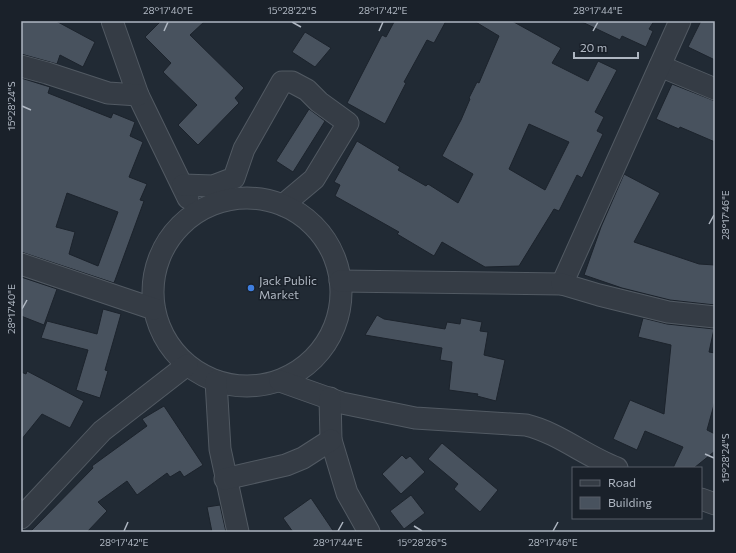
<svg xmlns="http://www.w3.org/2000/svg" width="736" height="553" font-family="Commissioner,sans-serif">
<rect width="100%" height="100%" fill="#212a34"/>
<g fill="#48525e" stroke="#1c232c" fill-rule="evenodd">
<path d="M 21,21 L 56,21 L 95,42 L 83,67 L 60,55 L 57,64 L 21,54 Z"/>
<path d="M 161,21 L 205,21 L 190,35 L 244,88 L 235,98 L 239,103 L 198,145 L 178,125 L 197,105 L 163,72 L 171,63 L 145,37 Z"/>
<path d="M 393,21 L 446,21 L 434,43 L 427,40 L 404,82 L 406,83 L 385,124 L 347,103 L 382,35 L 386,37 L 394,22 Z"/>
<path d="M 474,21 L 512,21 L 561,48 L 552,63 L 588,81 L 598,61 L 617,70 L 595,112 L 604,117 L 597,131 L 603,134 L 582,178 L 577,175 L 559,211 L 554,209 L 519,266 L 485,267 L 442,242 L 434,256 L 397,234 L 399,232 L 335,196 L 340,185 L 334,182 L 357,141 L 400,167 L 398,170 L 426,186 L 428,184 L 458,203 L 473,174 L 442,156 L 461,120 L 470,99 L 469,98 L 477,82 L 479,83 L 499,36 ZM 529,124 L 569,142 L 545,190 L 509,169 Z"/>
<path d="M 580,21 L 654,21 L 649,29 L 653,31 L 646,47 L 622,36 L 620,40 Z"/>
<path d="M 701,21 L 715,21 L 715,60 L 688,47 Z"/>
<path d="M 305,32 L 331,48 L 315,67 L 292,52 Z"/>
<path d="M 21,78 L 50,87 L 48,93 L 111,118 L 113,113 L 135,122 L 130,136 L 143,142 L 129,177 L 147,184 L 140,200 L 144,201 L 114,283 L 21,252 ZM 67,193 L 118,212 L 98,266 L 69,254 L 75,232 L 56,227 Z"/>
<path d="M 672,84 L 715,101 L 715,142 L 680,127 L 679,129 L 656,119 Z"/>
<path d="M 309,109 L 325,121 L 293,172 L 276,161 Z"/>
<path d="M 624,174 L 660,193 L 634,242 L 699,264 L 715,265 L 715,305 L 670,300 L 622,288 L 584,275 L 601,227 Z"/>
<path d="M 21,277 L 57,289 L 44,325 L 21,316 Z"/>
<path d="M 103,309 L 121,314 L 105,370 L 108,371 L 100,398 L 76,390 L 88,350 L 41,338 L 47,321 L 97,334 Z"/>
<path d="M 377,315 L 384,319 L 445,329 L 447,322 L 460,324 L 461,318 L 482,322 L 480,331 L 488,332 L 484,355 L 505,360 L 496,401 L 477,396 L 478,394 L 449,390 L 452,362 L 440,360 L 442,348 L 365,335 Z"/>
<path d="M 643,318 L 667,324 L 714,329 L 709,352 L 715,353 L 715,401 L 707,430 L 715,434 L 715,451 L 694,468 L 673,468 L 683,447 L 645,431 L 637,450 L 613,439 L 630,400 L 664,414 L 671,345 L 638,337 Z"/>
<path d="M 27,371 L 84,401 L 70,428 L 42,414 L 21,440 L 21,372 L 26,374 Z"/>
<path d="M 164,406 L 203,465 L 184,477 L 180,471 L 170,477 L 167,473 L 137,495 L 127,481 L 98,502 L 107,511 L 87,532 L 30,532 L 93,468 L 92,466 L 147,426 L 142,419 Z"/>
<path d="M 442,443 L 498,490 L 480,512 L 454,489 L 458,484 L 428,459 Z"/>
<path d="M 402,455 L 406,459 L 410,456 L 425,472 L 401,494 L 382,474 Z"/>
<path d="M 411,495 L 425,513 L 404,529 L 390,511 Z"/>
<path d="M 311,498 L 334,532 L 293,532 L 283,518 Z"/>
<path d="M 220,505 L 226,532 L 212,532 L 207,507 Z"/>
</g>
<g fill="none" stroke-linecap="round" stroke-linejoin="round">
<g stroke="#525a63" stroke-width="23">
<g id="minor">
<path d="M 112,21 L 138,95 L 188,198"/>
<path d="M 21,66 L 47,73 L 108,93 L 138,95"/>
<path d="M 660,66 L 715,89"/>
<path d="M 183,185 L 213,186 L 234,178 L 244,149 L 282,82 L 292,82 L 307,90 L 319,102 L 348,123 L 314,179 L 283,205"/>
<circle cx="247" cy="292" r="94"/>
<path d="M 21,264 L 154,309"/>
<path d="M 340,281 L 562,284 L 680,21"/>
<path d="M 562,284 L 599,295 L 668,312 L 715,317"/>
<path d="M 216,381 L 220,449 L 238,532"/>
<path d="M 280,381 L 342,403 L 415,418 L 526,425 C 559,433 585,456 617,468"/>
<path d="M 330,398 L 331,440 L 347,493 L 369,532"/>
<path d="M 225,479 L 286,465 L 303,458 L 331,440"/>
<path d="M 701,499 L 715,504"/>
<path d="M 21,518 L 102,431 L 187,365"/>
</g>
</g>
<use href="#minor" stroke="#353c45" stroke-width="21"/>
</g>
<path fill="none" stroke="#afb7c2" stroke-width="1.5" d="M 292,22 L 301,27M 164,31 L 168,22M 379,31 L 383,22M 593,31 L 598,22M 22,106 L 31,110M 709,224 L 714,215M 22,309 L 27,300M 705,454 L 714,458M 414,526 L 422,531M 124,531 L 128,522M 338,531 L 343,522M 553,531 L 558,522"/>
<circle fill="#3f7fe0" stroke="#1a212a" stroke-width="1.5" cx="251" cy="288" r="4"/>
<g text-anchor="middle" stroke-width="3" stroke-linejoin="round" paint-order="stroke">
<g font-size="12" fill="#afb7c2" stroke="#1a212a" text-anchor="start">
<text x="259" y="285">Jack Public<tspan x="259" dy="14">Market</tspan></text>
</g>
</g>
<rect width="736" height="553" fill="none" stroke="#1a212a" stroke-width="44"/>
<rect x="572" y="467" width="130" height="52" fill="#1a212a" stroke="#565d67"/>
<rect x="580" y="480" width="20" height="6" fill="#353c45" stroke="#565d67"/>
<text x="608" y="487" font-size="12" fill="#afb7c2">Road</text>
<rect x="580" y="497" width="20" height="12" fill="#48525e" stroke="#565d67"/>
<text x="608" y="507" font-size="12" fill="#afb7c2">Building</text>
<path d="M574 52v6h64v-6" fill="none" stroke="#afb7c2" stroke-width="2"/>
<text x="580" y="52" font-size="12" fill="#afb7c2" stroke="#1a212a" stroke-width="3" paint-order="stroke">20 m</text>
<rect x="22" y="22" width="692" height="509" fill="none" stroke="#afb7c2" stroke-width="1.5"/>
<g font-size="10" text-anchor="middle" fill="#afb7c2">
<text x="168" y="14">28°17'40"E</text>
<text x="292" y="14">15°28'22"S</text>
<text x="383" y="14">28°17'42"E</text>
<text x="598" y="14">28°17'44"E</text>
<text transform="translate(11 106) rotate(-90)" y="4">15°28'24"S</text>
<text transform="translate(725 215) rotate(-90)" y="4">28°17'46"E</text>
<text transform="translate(11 309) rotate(-90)" y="4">28°17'40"E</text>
<text transform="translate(725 458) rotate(-90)" y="4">15°28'24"S</text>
<text x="124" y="546">28°17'42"E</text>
<text x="338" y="546">28°17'44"E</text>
<text x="422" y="546">15°28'26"S</text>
<text x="553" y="546">28°17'46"E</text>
</g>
</svg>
